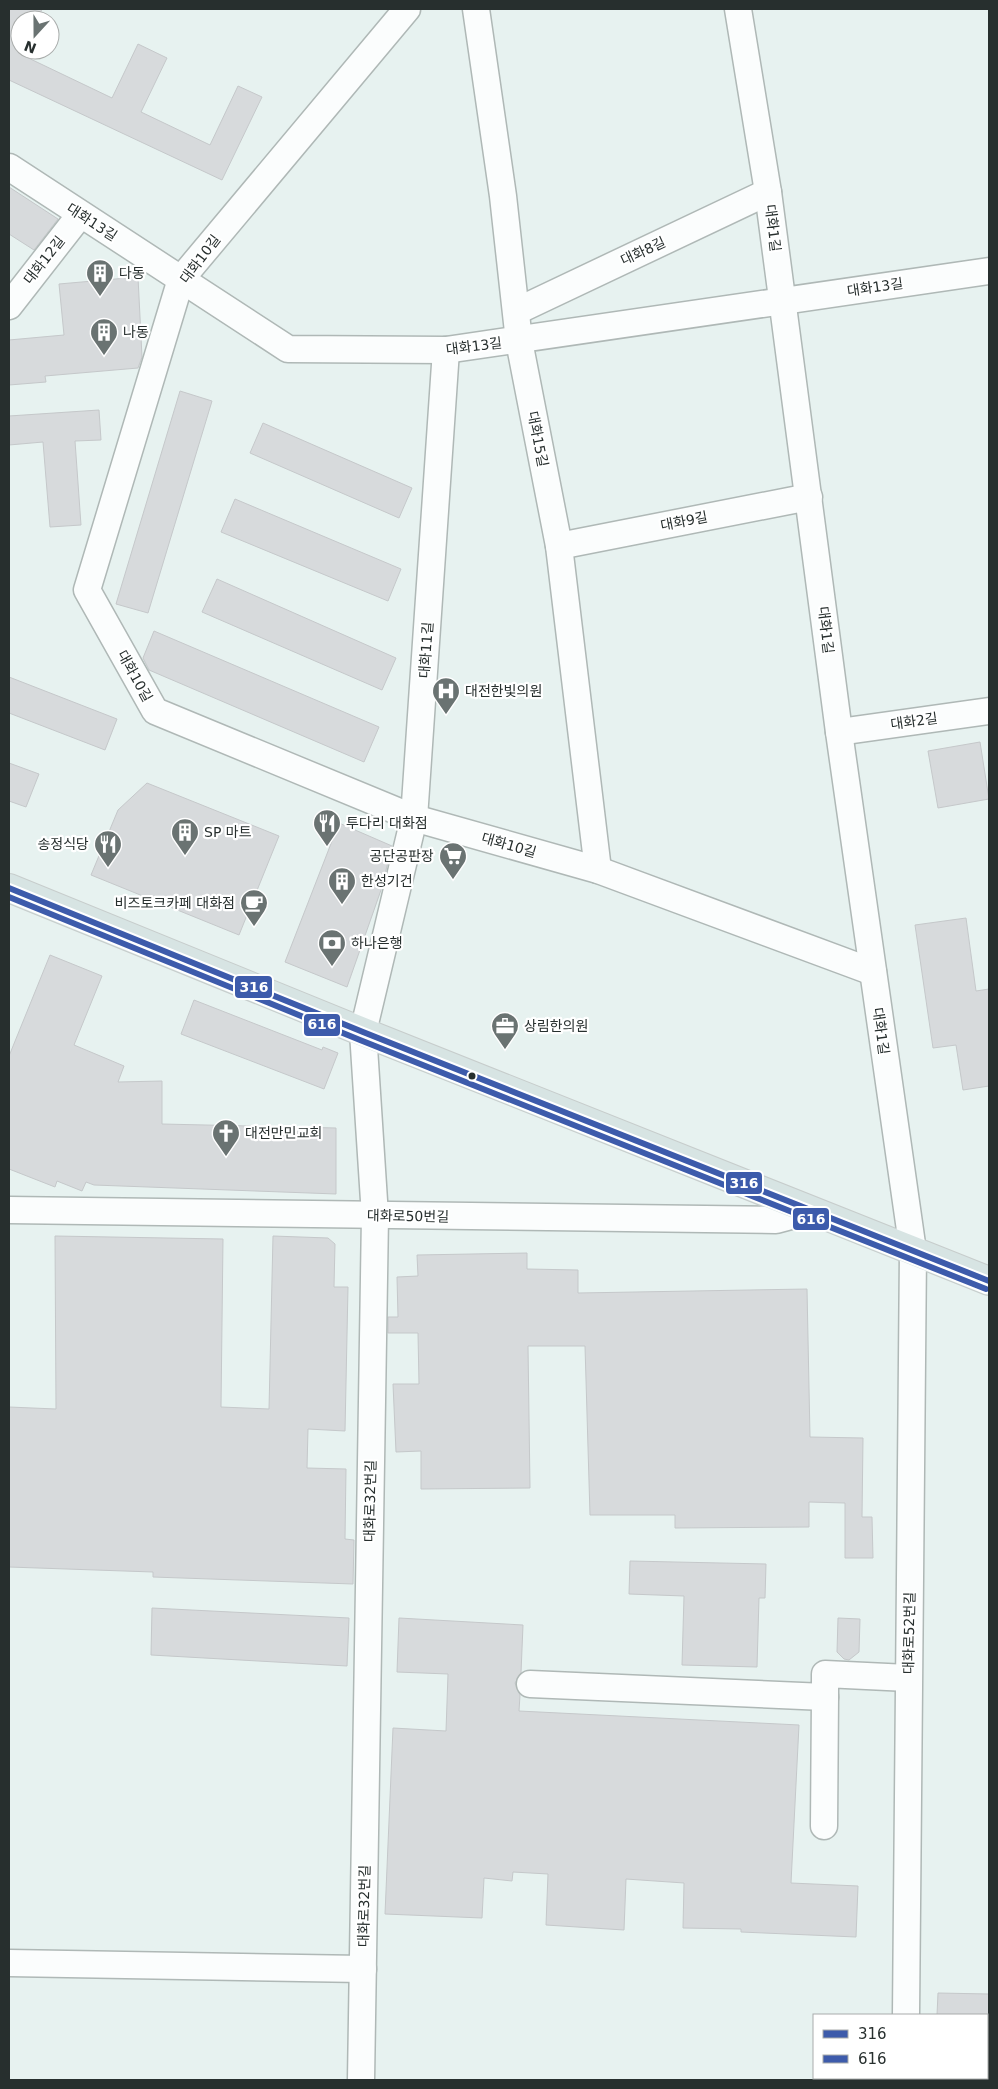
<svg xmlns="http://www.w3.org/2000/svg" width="998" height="2089" font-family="'DejaVu Sans','Noto Sans KR',sans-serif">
<rect width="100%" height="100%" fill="#e7f2f0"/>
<g fill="#d7dadc" stroke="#c5c8ca">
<path d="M 9,9 L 42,9 L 37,20 L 20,20 L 20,50 L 22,50 L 20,54 L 112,98 L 138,44 L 167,58 L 141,112 L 210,145 L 238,86 L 262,97 L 222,180 L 9,80 Z"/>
<path d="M 9,187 L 58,219 L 34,250 L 9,234 Z"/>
<path d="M 138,277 L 142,357 L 138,368 L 45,376 L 46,382 L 9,385 L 9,340 L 64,335 L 59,284 Z"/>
<path d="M 180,391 L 212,401 L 148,613 L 116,604 Z"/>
<path d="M 99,410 L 101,440 L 75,441 L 81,525 L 50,527 L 43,442 L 9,445 L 9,416 Z"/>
<path d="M 263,423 L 412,488 L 399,518 L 250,453 Z"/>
<path d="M 235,499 L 401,569 L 388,601 L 221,532 Z"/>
<path d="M 217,579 L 396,658 L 382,690 L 202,612 Z"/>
<path d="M 154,631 L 379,727 L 364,762 L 149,670 L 143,658 Z"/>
<path d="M 9,677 L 117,719 L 105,750 L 9,713 Z"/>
<path d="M 980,742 L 989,799 L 938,808 L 928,751 Z"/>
<path d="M 9,763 L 39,774 L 26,807 L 9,801 Z"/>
<path d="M 147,783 L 279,836 L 239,935 L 91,875 L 118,810 Z"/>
<path d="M 339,823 L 392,846 L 381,890 L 347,987 L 285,962 Z"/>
<path d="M 966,918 L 976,991 L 989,989 L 989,1086 L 963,1090 L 956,1045 L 933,1048 L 915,925 Z"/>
<path d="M 50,955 L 102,976 L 74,1045 L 124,1066 L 118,1082 L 162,1081 L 162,1124 L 336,1128 L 336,1194 L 94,1185 L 86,1182 L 82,1191 L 57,1181 L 55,1187 L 9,1169 L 9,1056 Z"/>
<path d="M 194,1000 L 322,1050 L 323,1047 L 338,1053 L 324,1089 L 181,1034 Z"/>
<path d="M 55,1236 L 223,1239 L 221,1407 L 269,1409 L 273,1236 L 328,1238 L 335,1244 L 334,1287 L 348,1287 L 345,1431 L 308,1429 L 307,1468 L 346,1469 L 345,1539 L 354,1540 L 353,1584 L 153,1577 L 153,1572 L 9,1567 L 9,1407 L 56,1409 Z"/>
<path d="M 527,1253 L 527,1269 L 578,1270 L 578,1293 L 807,1289 L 810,1437 L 863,1438 L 862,1517 L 872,1517 L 873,1558 L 845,1558 L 845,1503 L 809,1502 L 809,1527 L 675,1528 L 675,1515 L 590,1515 L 585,1346 L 528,1346 L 530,1488 L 421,1489 L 421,1451 L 396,1452 L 393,1384 L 419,1384 L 418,1333 L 388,1333 L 388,1317 L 398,1317 L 397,1277 L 418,1276 L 417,1255 Z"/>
<path d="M 630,1561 L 766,1564 L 765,1598 L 759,1598 L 757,1667 L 682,1665 L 684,1596 L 629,1594 Z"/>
<path d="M 152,1608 L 349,1618 L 347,1666 L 151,1655 Z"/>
<path d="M 399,1618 L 523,1625 L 521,1673 L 515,1683 L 520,1695 L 519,1711 L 799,1725 L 791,1883 L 858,1886 L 856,1937 L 741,1932 L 741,1929 L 683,1928 L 684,1883 L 626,1879 L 624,1930 L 546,1925 L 548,1874 L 513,1872 L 512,1881 L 484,1878 L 482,1918 L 385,1914 L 393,1728 L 446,1731 L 448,1674 L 397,1672 Z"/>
<path d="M 838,1618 L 860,1619 L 859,1652 L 849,1660 L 844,1659 L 837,1652 Z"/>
<path d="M 938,1993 L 989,1994 L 989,2015 L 937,2015 Z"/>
</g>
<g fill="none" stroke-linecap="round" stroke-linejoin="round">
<g stroke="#afb8b6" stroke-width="29">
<g id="minor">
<path d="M 407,9 L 181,279 L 87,590 L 155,711 L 414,818 L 598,870 L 873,972"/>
<path d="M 476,9 L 503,196 L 519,341 L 559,546 L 598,870"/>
<path d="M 738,9 L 768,192 L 839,732 L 913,1251 L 906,2015"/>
<path d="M 9,167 L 288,349 L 446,350 L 989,271"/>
<path d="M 9,306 L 80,215"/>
<path d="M 517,311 L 768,192"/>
<path d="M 559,546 L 809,497"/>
<path d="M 839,732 L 989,711"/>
<path d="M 9,1210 L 776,1220 L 791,1216 L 803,1207"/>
<path d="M 530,1684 L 825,1697 L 825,1674 L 908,1678"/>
<path d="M 824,1826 L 825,1697"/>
<path d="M 9,1963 L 363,1969"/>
<path d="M 361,2080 L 375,1216 L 363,1032 L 414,818 L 446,350"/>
<path d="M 906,2080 L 906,2078"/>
</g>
</g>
<g stroke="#c7cdcc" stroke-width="30">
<path id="major" d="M 9,888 L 363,1032 L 989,1281"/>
</g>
<use href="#minor" stroke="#fbfdfd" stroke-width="26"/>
<use href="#major" stroke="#d7e4e3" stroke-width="28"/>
<g stroke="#fff" stroke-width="10">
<path id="bus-1" d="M 9,888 L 363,1032 L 989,1281"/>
</g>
<g stroke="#fff" stroke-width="10">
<path id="bus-2" d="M 9,897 L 360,1040 L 986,1289"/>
</g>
<use href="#bus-1" stroke="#3d5bab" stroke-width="6"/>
<use href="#bus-2" stroke="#3d5bab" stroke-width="6"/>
</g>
<defs>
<g id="building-pin" transform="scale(1.4375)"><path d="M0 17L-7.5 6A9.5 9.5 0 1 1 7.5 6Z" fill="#6a7372" stroke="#fff"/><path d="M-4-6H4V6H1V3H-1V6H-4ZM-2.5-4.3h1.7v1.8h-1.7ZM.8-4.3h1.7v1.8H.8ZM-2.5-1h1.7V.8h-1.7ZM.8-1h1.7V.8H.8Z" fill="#fff"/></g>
<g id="hospital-pin" transform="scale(1.4375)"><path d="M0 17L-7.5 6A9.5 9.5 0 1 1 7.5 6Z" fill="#6a7372" stroke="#fff"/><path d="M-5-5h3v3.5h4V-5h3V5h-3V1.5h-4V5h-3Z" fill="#fff"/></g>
<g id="restaurant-pin" transform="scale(1.4375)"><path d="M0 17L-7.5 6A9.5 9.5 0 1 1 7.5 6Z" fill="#6a7372" stroke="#fff"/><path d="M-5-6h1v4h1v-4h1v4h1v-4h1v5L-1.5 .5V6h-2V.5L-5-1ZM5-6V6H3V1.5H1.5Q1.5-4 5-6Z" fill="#fff"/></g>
<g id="supermarket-pin" transform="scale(1.4375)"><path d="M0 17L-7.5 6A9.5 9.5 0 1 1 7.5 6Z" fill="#6a7372" stroke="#fff"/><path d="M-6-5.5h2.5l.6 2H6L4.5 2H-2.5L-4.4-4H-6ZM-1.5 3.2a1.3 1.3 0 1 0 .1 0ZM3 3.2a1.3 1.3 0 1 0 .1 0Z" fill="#fff"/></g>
<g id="cafe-pin" transform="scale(1.4375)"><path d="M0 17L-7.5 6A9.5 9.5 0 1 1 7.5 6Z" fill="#6a7372" stroke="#fff"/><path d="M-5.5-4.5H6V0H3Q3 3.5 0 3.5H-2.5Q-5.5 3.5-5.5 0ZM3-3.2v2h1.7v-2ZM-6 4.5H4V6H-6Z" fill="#fff"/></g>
<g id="bank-pin" transform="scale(1.4375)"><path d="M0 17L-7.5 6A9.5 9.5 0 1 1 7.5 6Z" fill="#6a7372" stroke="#fff"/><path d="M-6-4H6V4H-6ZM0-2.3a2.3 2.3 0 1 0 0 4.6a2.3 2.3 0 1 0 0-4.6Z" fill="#fff"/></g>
<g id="office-pin" transform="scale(1.4375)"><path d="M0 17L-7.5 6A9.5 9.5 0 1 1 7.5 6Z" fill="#6a7372" stroke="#fff"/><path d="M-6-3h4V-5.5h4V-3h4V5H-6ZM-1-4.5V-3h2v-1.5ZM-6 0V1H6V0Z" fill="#fff"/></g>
<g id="church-pin" transform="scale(1.4375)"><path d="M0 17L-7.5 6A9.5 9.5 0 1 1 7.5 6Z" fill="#6a7372" stroke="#fff"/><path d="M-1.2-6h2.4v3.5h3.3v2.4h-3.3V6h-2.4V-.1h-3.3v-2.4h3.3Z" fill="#fff"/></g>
</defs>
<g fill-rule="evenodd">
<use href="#building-pin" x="100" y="273"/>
<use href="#building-pin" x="104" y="332"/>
<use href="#hospital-pin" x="446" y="691"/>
<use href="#restaurant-pin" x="327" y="823"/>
<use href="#building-pin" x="185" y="832"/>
<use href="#restaurant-pin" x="108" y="844"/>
<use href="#supermarket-pin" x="453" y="856"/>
<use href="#building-pin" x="342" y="881"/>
<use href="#cafe-pin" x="254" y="903"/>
<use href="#bank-pin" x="332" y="943"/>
<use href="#office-pin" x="505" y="1026"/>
<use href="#church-pin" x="226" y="1133"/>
</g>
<circle fill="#272f2e" stroke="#fff" stroke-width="2" cx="472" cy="1076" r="4.5"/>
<g text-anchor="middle" stroke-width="4.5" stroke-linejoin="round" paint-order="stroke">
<g font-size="14" fill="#272f2e" stroke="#fff">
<text transform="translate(92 222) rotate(33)" y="5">대화13길</text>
<text transform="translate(773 228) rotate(83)" y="5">대화1길</text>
<text transform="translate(643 251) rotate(-25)" y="5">대화8길</text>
<text transform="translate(200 259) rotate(-53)" y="5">대화10길</text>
<text transform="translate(44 260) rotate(-52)" y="5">대화12길</text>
<text transform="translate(875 287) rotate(-8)" y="5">대화13길</text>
<text transform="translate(474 346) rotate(-7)" y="5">대화13길</text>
<text transform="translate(538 439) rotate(79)" y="5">대화15길</text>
<text transform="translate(684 521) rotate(-11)" y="5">대화9길</text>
<text transform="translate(826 630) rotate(83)" y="5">대화1길</text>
<text transform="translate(426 650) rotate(-86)" y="5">대화11길</text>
<text transform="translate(135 676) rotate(61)" y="5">대화10길</text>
<text transform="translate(914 721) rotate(-8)" y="5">대화2길</text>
<text transform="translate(509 845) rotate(16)" y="5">대화10길</text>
<text transform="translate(881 1031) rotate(82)" y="5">대화1길</text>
<text transform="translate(408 1216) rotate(1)" y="5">대화로50번길</text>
<text transform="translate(370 1501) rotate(-89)" y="5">대화로32번길</text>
<text transform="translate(909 1633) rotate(-89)" y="5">대화로52번길</text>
<text transform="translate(364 1906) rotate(-89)" y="5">대화로32번길</text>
</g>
<g font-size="14" fill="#272f2e" stroke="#fff" text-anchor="start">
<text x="119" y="278">다동</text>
<text x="123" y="337">나동</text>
<text x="465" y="696">대전한빛의원</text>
<text x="346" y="828">투다리 대화점</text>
<text x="204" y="837">SP 마트</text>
<text x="89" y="849" text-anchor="end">송정식당</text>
<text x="434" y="861" text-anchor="end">공단공판장</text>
<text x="361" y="886">한성기건</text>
<text x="235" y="908" text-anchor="end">비즈토크카페 대화점</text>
<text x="351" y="948">하나은행</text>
<text x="524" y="1031">상림한의원</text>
<text x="245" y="1138">대전만민교회</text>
</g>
</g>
<g stroke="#fff" stroke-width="2">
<rect x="234" y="975" width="39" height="24" rx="5" fill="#3d5bab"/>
<rect x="303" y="1013" width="38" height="24" rx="5" fill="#3d5bab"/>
<rect x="725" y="1171" width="38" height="24" rx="5" fill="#3d5bab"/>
<rect x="792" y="1207" width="38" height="24" rx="5" fill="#3d5bab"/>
</g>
<g font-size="14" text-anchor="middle" font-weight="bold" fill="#fff">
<text x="254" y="992">316</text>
<text x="322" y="1029">616</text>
<text x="744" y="1188">316</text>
<text x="811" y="1224">616</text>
</g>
<rect width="998" height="2089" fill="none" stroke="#272f2e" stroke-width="20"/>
<rect x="813" y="2014" width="175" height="65" fill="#ffffff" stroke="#a9acab"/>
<rect x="823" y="2030" width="25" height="8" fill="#3d5bab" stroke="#a9acab"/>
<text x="858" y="2039" font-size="15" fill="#272f2e">316</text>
<rect x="823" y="2055" width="25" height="8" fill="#3d5bab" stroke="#a9acab"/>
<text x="858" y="2064" font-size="15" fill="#272f2e">616</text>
<g transform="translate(35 35) rotate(201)"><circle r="24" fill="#ffffff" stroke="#a9acab"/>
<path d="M0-4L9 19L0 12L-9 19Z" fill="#6a7372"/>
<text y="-8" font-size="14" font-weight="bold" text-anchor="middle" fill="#272f2e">N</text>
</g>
</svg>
